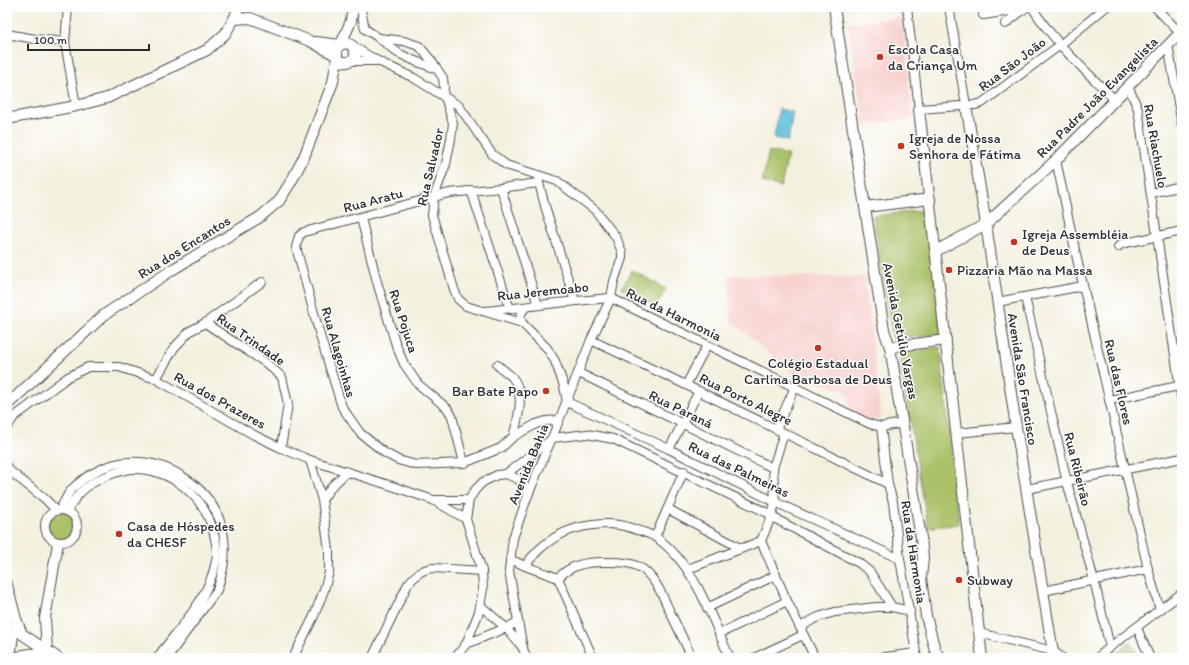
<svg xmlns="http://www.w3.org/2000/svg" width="1189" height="665" font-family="Itim,sans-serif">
<rect width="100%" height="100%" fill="#fff"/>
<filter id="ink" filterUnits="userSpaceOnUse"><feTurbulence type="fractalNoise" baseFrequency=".025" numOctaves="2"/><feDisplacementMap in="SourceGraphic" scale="8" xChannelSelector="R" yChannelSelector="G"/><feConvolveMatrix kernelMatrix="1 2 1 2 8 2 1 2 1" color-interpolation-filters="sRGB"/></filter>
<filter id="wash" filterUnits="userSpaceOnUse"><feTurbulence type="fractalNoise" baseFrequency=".012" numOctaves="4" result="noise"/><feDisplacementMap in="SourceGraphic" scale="16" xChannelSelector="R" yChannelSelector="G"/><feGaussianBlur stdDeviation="0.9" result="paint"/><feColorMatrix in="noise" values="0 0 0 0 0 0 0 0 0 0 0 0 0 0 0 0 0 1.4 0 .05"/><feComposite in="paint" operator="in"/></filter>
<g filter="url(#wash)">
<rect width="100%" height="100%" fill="#f4f0de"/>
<g fill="#f7d0cc">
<path d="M 902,17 L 913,119 L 864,125 L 848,24 Z"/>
<path d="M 728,275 L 865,277 L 881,419 L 866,420 L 851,411 L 848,397 L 844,390 L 796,376 L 731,321 Z"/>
</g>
<g fill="#a9c167" stroke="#6a7649">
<path d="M 769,151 L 788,155 L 781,187 L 762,182 Z"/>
<path d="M 926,210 L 942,334 L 893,339 L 873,216 Z"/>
<path d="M 632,270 L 666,289 L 656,307 L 622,288 Z"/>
<path d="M 940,347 L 959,524 L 928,528 L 899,354 Z"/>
<circle cx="61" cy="526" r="15"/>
<path d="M 1130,642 L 1140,658 L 1110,658 Z"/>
</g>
<path fill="#86a75c" stroke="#586944" d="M 7,596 L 15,614 L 7,638 Z"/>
<path fill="#5cc0da" stroke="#447682" d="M 779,109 L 793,112 L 788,141 L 774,138 Z"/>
</g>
<g filter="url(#ink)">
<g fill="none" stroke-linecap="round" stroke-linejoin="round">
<g stroke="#494946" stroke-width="10">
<g id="minor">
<path d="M 68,7 L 65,42 L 76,106"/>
<path d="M 362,7 L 361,10 L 365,29 L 379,38 L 404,41 L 419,46 L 431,60 L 443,78 L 444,87 L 443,95"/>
<path d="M 907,7 L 919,109 L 975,105 L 982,103 L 1060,45 L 1106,7"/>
<path d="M 949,7 L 966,105"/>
<path d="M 983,7 L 984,7"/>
<path d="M 1032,7 C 1054,43 1086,71 1115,100"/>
<path d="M 1155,7 L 1180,33"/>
<path d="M 983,15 L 1024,9"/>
<path d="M 1005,24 L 1024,9"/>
<path d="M 7,34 L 35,39 L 65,42"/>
<path d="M 379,38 L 398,53 L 415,61 L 437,69"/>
<path d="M 1168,45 L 1182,125"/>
<path d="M 354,47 L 378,61 L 414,78 L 459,106 L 492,154 L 506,165 L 557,181 L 595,210 L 616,237 L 622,252 L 622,258 L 614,281 L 611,298 L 591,340 L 552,438 L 528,495 L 513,538 L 509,571 L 523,649 L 527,658"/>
<path d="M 352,61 L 377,61"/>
<path d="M 1128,86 L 1138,109 L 1182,402"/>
<path d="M 445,97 L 453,123 L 451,139 L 446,164 L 434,197 L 432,215 L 454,289 L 458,299 L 466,306 L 522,323 L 547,348 L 555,361 L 564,386 L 567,402 L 669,449 L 775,502 L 900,559"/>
<path d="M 1056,160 L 1077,259 L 1148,569 L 1160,610"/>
<path d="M 538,179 L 545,206 L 575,301"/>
<path d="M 538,183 L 501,188 L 449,193 L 304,232 L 299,236 L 296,247 L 321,339 L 342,407 L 360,433 L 385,453 L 398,460 L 416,465 L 464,463 L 501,448 L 513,437 L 536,424 L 546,421 L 559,420"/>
<path d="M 501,188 L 538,305"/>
<path d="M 471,190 L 510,309"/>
<path d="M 1151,193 L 1182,186"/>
<path d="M 361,218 L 377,282 L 396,345 L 404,364 L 418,384 L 447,408 L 452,416 L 464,463"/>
<path d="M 1118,247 L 1121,244 L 1182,231"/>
<path d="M 1025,297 L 1067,482 L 1094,580 L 1110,647"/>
<path d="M 611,298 L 870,424 L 881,427 L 903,423"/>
<path d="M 997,302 L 1083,286"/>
<path d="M 484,311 C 527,307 568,301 611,298"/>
<path d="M 205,323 L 266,363 L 282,377 L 288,404 L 281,448"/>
<path d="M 522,323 C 519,316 521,312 526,307"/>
<path d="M 591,340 L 686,385 L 888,484"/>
<path d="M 497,365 C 502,369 508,373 512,377 C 526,393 518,419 513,437"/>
<path d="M 579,373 L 773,468"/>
<path d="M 156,379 L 174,348 L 190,331 L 205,323 L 262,282"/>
<path d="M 686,385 L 707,345"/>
<path d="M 1109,400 L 1179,386"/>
<path d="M 7,427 L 14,417 L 68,377 L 88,367 L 119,367 L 156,379 L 254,435 L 281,448 L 310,460 L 395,487 L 433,500 L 466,519"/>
<path d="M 881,427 L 888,484 L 893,502 L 900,559 L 917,658"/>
<path d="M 776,429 L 795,387"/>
<path d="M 957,433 L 1016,427"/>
<path d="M 552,438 L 587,434 L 613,439 L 772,515"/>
<path d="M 669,449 L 699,391"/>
<path d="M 7,467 L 11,472 L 44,498 L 56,510"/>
<path d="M 506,474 L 552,439"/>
<path d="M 1027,489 L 1182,458"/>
<path d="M 322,500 L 332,486 L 347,472"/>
<path d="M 434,500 L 469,500"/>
<path d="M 668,509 L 740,548"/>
<circle cx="61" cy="526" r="16"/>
<path d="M 60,510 C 64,503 67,494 72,489 C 87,474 108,463 129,462 C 167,460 207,485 220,521 C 228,544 225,568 217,590 L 167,658"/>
<path d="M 68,512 C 74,495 88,484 104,477 C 112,474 121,470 130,469 C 170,467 205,496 214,534 C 216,542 218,553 216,561 C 209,599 179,628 157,658"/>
<path d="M 772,517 L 859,563 L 870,572 L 892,607"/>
<path d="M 655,537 L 684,471"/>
<path d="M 761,541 L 787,601 L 815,658"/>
<path d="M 761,541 L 772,515 L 775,502 L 773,468 L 784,433"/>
<path d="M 510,559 L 525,566 C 542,542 564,528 593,525 C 610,523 621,524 637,530 C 644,532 651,534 657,538 C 695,565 711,617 730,658"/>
<path d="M 525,566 L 558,578"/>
<path d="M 688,569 L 761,541"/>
<path d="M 558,578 C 571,565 585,562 603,562 C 617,562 635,561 646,572 C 658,583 664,599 671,614 C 678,628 685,643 692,658"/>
<path d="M 558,578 L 593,658"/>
<path d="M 1043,591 L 1148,569"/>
<path d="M 481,606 L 506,628 L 523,648"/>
<path d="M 707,608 L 776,575"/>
<path d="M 800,627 L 818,617 L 835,612 L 876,607 L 892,607 L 910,611"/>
<path d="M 1137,628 L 1150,658"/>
<path d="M 979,633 L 1053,651 L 1062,658"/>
<path d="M 719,634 L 787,601"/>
<path d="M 466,644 L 506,628 L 518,622"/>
<path d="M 11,658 L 16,620"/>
<path d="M 16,658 L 23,654 L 47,651"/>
<path d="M 293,658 L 314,616 L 324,590 L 329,572 L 329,550 L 322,500 L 310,460"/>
<path d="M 372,658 L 408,584 C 415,576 421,569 433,568 L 482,571"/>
<path d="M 455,658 L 466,644 L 479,612 L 483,589 L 482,571 L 466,519 L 469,500 L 475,490 L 483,482 L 497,475 L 506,474 L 518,479 L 525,486 L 528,495"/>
<path d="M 754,658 L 803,635"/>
<path d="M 879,658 L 916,653"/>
<path d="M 1097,658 L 1110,647 L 1182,593"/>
</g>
</g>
<g stroke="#494946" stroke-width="12">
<g id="tertiary">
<path d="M 834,7 L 884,330 L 890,347 L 921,538 L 923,558 L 921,578 L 926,616 L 935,650 L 940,658"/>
<path d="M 234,19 L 250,18 L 310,41 L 337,56"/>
<path d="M 316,42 L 340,45 L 347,43 L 353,46 L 356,55 C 350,63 345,65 337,58 L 337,49 L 340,45"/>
<path d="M 341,44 L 351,21 L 353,7"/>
<path d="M 966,105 L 986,224 L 1016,427 L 1054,658"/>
<path d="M 919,109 L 982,658"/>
<path d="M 7,119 L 76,106 L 107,98 L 207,50 L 225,34 L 234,19 L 239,7"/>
<path d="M 865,207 L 930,199"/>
<path d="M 936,251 L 986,224 L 1056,160 L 1182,31"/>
<path d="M 890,347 L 946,340"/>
<path d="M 7,405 L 104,315 L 175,268 L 260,217 L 279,201 L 292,180 L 304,157 L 333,82 L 337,58"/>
<path d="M 7,585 L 16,619 L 22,634 L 58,658"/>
<path d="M 47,651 L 45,618 L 58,543"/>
</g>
</g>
<use href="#minor" stroke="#fff" stroke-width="8"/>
<use href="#tertiary" stroke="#fff" stroke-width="10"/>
</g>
</g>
<g fill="#c8321e" stroke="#fff" stroke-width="1.5">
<circle cx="880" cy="57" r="4"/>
<circle cx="901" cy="146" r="4"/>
<circle cx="1014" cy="242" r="4"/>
<circle cx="949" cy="270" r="4"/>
<circle cx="818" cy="348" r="4"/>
<circle cx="546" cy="391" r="4"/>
<circle cx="119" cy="534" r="4"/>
<circle cx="959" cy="580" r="4"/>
</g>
<g text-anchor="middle" stroke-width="3" stroke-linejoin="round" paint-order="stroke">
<g font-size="14" fill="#2b2b2b" stroke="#fff" text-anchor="start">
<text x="888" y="54">Escola Casa<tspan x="888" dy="16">da Criança Um</tspan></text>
<text x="909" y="143">Igreja de Nossa<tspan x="909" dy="16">Senhora de Fátima</tspan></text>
<text x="1022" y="239">Igreja Assembléia<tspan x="1022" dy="16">de Deus</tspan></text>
<text x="957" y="275">Pizzaria Mão na Massa</text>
<text x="818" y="368" text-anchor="middle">Colégio Estadual<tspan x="818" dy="16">Carlina Barbosa de Deus</tspan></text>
<text x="538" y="396" text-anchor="end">Bar Bate Papo</text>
<text x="127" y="531">Casa de Hóspedes<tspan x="127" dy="16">da CHESF</tspan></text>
<text x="967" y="585">Subway</text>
</g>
<g font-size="14" fill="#2b2b2b" stroke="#fff">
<text transform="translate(1012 64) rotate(-37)" y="5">Rua São João</text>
<text transform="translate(1097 97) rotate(-45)" y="5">Rua Padre João Evangelista</text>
<text transform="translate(1156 146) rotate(80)" y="5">Rua Riachuelo</text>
<text transform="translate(430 167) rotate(-77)" y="5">Rua Salvador</text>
<text transform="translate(373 200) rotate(-15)" y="5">Rua Aratu</text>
<text transform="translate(184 247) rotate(-32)" y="5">Rua dos Encantos</text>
<text transform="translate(543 291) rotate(-6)" y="5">Rua Jeremoabo</text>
<text transform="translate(674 314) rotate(26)" y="5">Rua da Harmonia</text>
<text transform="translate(404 321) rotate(72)" y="5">Rua Pojuca</text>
<text transform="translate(901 331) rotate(79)" y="5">Avenida Getúlio Vargas</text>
<text transform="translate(251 339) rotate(35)" y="5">Rua Trindade</text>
<text transform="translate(339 352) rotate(74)" y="5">Rua Alagoinhas</text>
<text transform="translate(1023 379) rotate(81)" y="5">Avenida São Francisco</text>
<text transform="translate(1119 382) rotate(77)" y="5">Rua das Flores</text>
<text transform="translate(746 399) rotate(26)" y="5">Rua Porto Alegre</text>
<text transform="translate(220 400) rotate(29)" y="5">Rua dos Prazeres</text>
<text transform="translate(681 409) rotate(26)" y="5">Rua Paraná</text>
<text transform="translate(528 464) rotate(-68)" y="5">Avenida Bahia</text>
<text transform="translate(739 469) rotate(26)" y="5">Rua das Palmeiras</text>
<text transform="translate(1078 469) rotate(76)" y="5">Rua Ribeirão</text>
<text transform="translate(914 552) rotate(81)" y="5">Rua da Harmonia</text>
</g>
</g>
<rect width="1189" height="665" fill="none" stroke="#fff" stroke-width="24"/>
<path d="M28 44v6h121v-6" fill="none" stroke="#2b2b2b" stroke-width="2"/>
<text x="34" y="44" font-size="12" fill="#2b2b2b" stroke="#ffffff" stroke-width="3" paint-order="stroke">100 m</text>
</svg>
